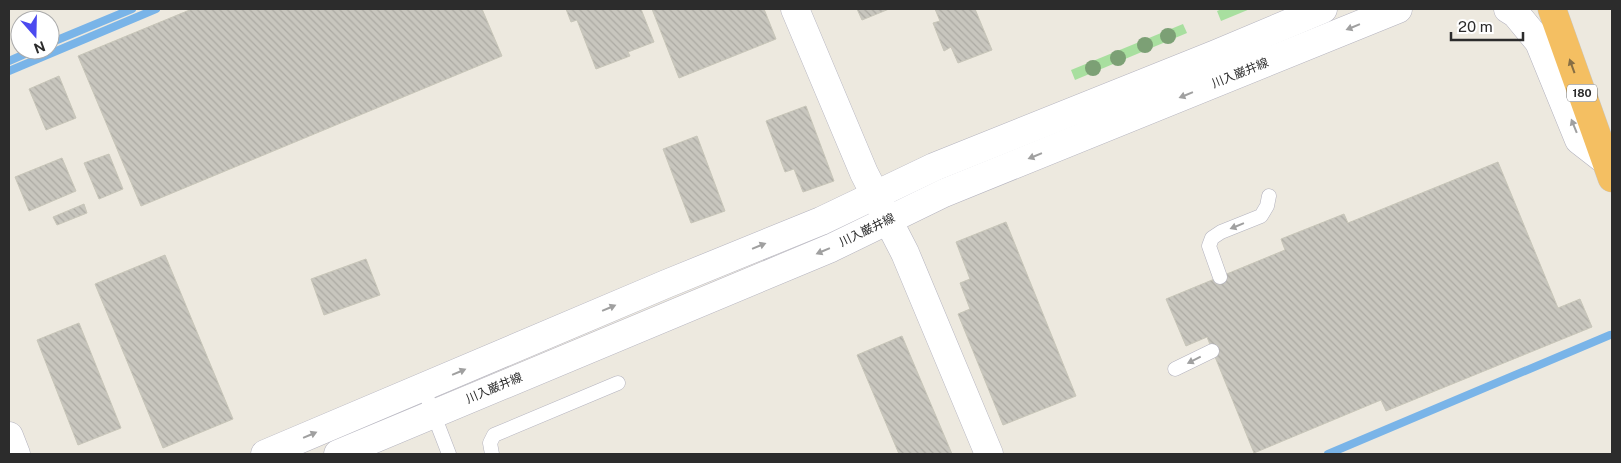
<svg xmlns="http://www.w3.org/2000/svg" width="1621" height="463" font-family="'Public Sans','Noto Sans JP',sans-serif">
<defs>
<pattern id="building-back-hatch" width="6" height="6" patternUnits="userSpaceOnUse" patternTransform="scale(1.25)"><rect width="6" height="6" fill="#c8c6be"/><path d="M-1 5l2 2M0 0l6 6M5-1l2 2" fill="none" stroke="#acaaa3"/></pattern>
</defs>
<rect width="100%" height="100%" fill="#ede9df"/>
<g fill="#a8df9f">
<path d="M 1222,9 L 1250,9 L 1221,21 L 1217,11 Z"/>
<path d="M 1183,24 L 1187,33 L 1075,80 L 1071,70 Z"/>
</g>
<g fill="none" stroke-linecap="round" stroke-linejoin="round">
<g stroke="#79b4e8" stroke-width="8">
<path d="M 50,43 L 132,9"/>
<path d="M 9,61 L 34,50"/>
<path d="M 9,71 L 156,9"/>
<path d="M 1328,454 L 1610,335"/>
</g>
</g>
<g fill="url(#building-back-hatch)" stroke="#c8c6b9">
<path d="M 192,9 L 482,9 L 502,56 L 141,206 L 78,56 Z"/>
<path d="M 566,9 L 641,9 L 654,42 L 628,52 L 630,56 L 596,69 L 577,20 L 571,22 Z"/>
<path d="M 652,9 L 764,9 L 776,39 L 679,78 Z"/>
<path d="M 857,9 L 889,9 L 862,20 Z"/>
<path d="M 935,9 L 975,9 L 992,50 L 958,63 L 951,47 L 944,51 L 933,23 L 940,21 Z"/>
<path d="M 59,76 L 76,118 L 46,130 L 29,89 Z"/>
<path d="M 806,106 L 834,181 L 803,192 L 794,169 L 785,172 L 766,121 Z"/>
<path d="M 697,136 L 725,211 L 691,223 L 663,149 Z"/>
<path d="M 109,154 L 123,189 L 99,199 L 84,163 Z"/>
<path d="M 62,158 L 76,191 L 29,211 L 15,177 Z"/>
<path d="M 1498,162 L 1558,308 L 1580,299 L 1592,327 L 1386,411 L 1381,400 L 1254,453 L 1207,337 L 1186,346 L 1166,299 L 1285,250 L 1281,239 L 1344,214 L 1348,223 Z"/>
<path d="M 84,204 L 87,213 L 57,225 L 53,217 Z"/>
<path d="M 1006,222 L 1076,396 L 1003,425 L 958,314 L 970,309 L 960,283 L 970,279 L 956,242 Z"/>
<path d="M 165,255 L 233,419 L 163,448 L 95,284 Z"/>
<path d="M 366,259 L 380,295 L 324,315 L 311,279 Z"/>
<path d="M 79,323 L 121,428 L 78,445 L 37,340 Z"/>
<path d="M 902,336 L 952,454 L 899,454 L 857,355 Z"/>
</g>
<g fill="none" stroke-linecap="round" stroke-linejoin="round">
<g stroke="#b3b2be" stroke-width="15">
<g id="lane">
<path d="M 1220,277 L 1209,246 L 1212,238 L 1221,232 L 1261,216 L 1267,206 L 1269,196"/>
<path d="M 1175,369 L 1212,351"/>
<path d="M 423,387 L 449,454"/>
<path d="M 492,454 L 490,443 L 494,435 L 618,383"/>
</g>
</g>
<g stroke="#b3b2be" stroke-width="29">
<g id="street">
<path d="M 795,9 L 864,173 L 886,216"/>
<path d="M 9,436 L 16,454"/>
</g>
</g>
<g stroke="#b3b2be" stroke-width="29">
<g id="secondary">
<path d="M 1508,9 L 1516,14 L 1539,42 L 1579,140 L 1606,161"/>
<path d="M 888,220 L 905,253 L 989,454"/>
<path d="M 265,454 L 666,284 L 821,221 L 934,167 L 1216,54 L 1323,9"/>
<path d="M 338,454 L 831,248 L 944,193 L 1398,9"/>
</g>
</g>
<g stroke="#c8c8c8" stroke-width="29">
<path id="highway" d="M 1552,9 L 1612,178"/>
</g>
<use href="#lane" stroke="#fff" stroke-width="14"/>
<use href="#street" stroke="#fff" stroke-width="28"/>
<use href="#secondary" stroke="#fff" stroke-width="28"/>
<use href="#highway" stroke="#f4bf62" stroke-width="28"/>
</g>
<g fill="#7ca075">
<circle cx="1168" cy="36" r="8"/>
<circle cx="1145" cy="45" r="8"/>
<circle cx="1118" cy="58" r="8"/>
<circle cx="1093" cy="68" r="8"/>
</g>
<defs><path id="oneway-solid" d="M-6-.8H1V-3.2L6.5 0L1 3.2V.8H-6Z" transform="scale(1.25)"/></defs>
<g fill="#a0a0a0">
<use href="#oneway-solid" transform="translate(1353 27) rotate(158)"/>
<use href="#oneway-solid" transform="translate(1186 95) rotate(158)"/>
<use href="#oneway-solid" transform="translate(1574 126) rotate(-112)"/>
<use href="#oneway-solid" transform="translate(1035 156) rotate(158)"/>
<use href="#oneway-solid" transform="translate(1237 226) rotate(158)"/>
<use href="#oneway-solid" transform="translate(759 246) rotate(-22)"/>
<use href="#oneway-solid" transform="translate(823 251) rotate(157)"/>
<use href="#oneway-solid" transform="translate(609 308) rotate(-23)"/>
<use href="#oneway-solid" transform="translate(1194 360) rotate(153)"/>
<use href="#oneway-solid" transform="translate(459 372) rotate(-23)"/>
<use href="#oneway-solid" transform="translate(310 435) rotate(-23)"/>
</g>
<use fill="#866e44" href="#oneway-solid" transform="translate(1572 66) rotate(-110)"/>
<g text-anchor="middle" stroke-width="4.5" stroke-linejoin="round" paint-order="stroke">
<rect fill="#fff" stroke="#6b6b6b" stroke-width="1" x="1567" y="84.5" width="30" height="17" rx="4"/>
<g font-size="11" font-weight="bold" fill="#2c2c2c">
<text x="1582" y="97">180</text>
</g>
<g font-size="12" fill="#2c2c2c" stroke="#fff">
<text transform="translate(1240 73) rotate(-22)" y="4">川入巌井線</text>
<text transform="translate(867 230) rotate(-26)" y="4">川入巌井線</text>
<text transform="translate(494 388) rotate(-23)" y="4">川入巌井線</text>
</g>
</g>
<rect width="1621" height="463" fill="none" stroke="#2c2c2c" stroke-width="20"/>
<g transform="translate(35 35) rotate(160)"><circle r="24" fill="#ffffff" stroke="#ababab"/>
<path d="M0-4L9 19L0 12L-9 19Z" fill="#4c4aef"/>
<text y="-8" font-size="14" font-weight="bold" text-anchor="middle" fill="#2c2c2c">N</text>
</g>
<path d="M1451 32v8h72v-8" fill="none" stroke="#2c2c2c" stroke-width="2.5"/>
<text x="1458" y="32" font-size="15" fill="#2c2c2c" stroke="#ffffff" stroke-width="4" paint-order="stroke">20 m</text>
</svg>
